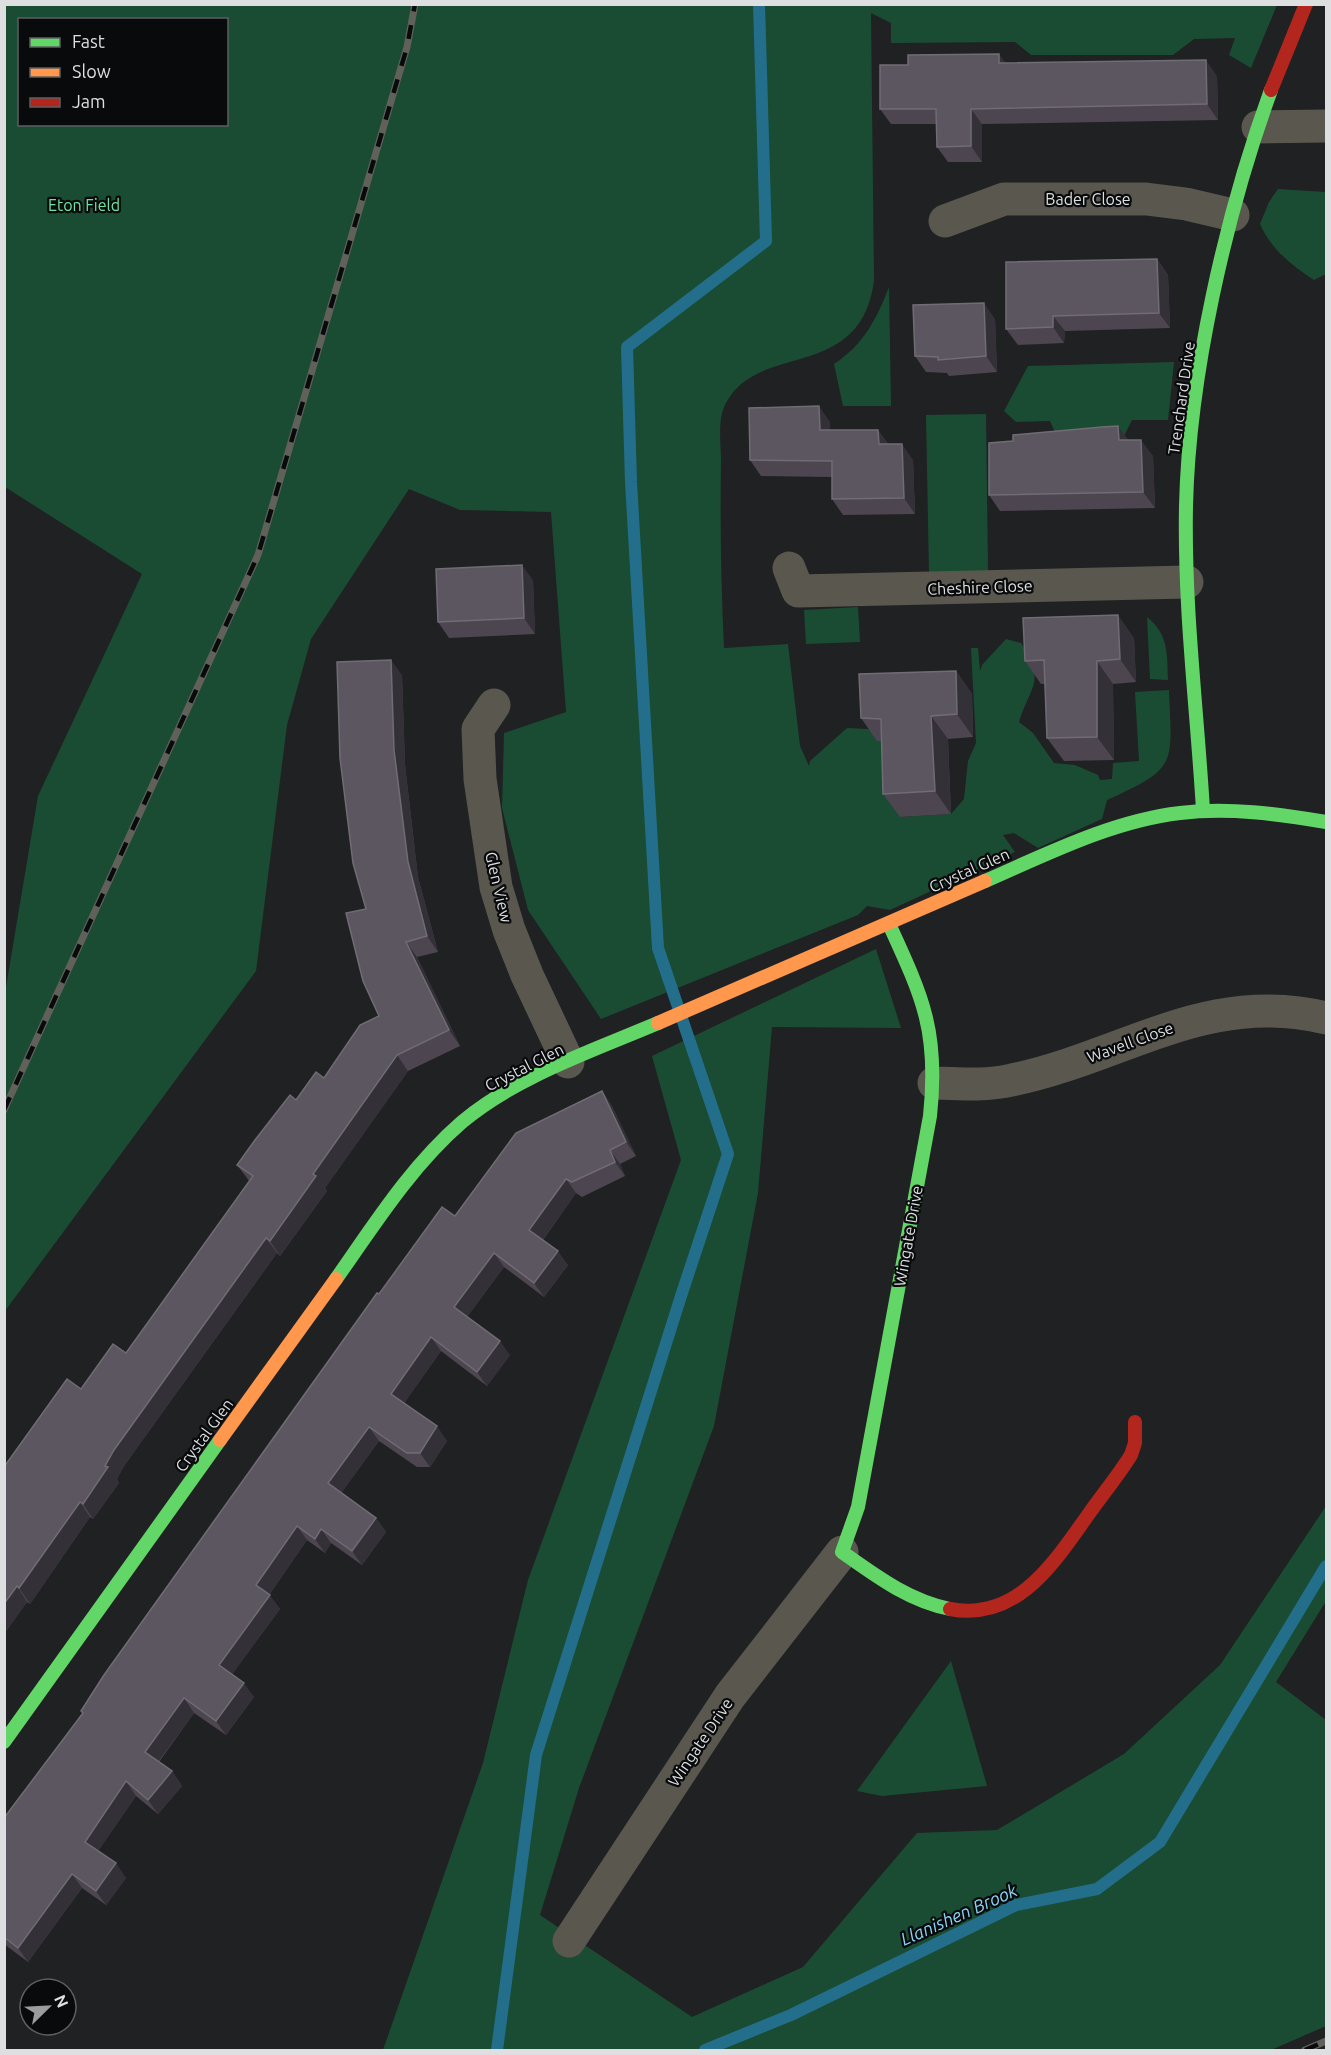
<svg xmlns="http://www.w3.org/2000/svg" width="1331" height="2055" font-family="Ubuntu,sans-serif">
<rect width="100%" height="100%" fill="#202123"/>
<g fill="#1a4c33" fill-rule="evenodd">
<path d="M 5,5 L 1277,5 L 1251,68 L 1229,55 L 1235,38 L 1194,39 L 1173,55 L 1031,55 L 1015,42 L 891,43 L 891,23 L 871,13 L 874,281 C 860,383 758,341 726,403 C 717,418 721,444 721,461 C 720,523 721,585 724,648 L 788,644 L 800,746 L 809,766 L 810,761 L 847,728 L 868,729 L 889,736 L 900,817 L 951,814 L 964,799 L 968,761 L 976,743 L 971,648 L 978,648 L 980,671 L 982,665 L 1006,639 L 1021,643 C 1046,683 1031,684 1019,722 L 1033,733 L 1054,763 L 1075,765 L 1098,775 L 1100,780 L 1112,779 L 1113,763 L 1139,761 L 1135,692 L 1169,690 C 1172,765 1178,768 1107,800 L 1102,819 L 1038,848 L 1014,833 L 1003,835 L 1015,852 L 890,910 L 867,906 L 858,915 L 601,1019 L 528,910 L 502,808 L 504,733 L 566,712 L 551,512 L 460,510 L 409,489 L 311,639 L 287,725 L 256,971 L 5,1311 L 5,993 L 38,796 L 142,574 L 5,487 ZM 20,20 L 226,20 L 226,124 L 20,124 Z"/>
<path d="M 1278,189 L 1326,192 L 1326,274 L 1314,280 C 1291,265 1271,249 1260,224 L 1269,202 Z"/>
<path d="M 889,287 L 891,406 L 843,406 L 834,364 C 864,344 876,320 889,287 Z"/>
<path d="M 1174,362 L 1168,420 L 1132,420 L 1124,436 L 1059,441 L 1050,421 L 1016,422 L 1004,411 L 1028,366 Z"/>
<path d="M 986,414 L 988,571 L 929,573 L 926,415 Z"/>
<path d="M 858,607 L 860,642 L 806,644 L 804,610 Z"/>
<path d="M 1147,617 C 1169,635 1167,654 1168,680 L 1150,679 Z"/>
<path d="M 876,949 L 901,1028 L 772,1027 L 758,1193 L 714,1426 L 579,1788 L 540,1915 L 692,2017 L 803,1967 L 917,1833 L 997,1830 L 1124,1754 L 1220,1665 L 1326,1506 L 1326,1601 L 1276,1682 L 1326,1720 L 1326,2026 L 1271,2050 L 383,2050 L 483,1763 L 528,1580 L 681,1160 L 652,1056 Z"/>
<path d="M 951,1661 L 987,1786 L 882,1796 L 857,1791 Z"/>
</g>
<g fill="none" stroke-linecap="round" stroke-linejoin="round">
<g stroke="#236f8b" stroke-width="12">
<path d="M 497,2050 L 536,1755 L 681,1296 L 728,1154 L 658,948 L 631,482 L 627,347 L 766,241 L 759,4"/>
<path d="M 705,2050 L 791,2015 L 1016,1905 L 1097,1889 L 1160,1842 L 1326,1566"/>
</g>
<g stroke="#59574e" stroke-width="33">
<path d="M 1258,127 L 1326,126"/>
<path d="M 945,221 L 1004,199 L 1146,199 L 1186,204 L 1233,215"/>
<path d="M 789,568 L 798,591 L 1187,582"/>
<path d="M 494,705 L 478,729 L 480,779 L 496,887 L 509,930 L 527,975 L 568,1062"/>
<path d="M 934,1083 C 960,1084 986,1086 1012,1080 C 1123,1057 1207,989 1326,1018"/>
<path d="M 569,1941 L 730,1696 L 842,1552"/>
</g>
<g stroke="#63d668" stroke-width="14">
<path d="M 1203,810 C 1197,709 1184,608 1186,506 C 1189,375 1226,214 1271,90"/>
<path d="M 985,881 C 1047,854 1112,821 1180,813 C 1229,807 1278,814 1326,822"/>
<path d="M 889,924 C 923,998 939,1032 930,1116 L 858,1507 L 842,1552 C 876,1576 909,1601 950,1609"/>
<path d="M 336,1279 C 374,1225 411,1166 462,1122 C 517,1076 592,1051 658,1023"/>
<path d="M 4,1742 L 220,1440"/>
</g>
<g stroke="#ff974d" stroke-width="14">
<path d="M 658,1023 L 985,881"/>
<path d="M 220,1440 L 336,1279"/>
</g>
<g stroke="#b3261e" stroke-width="14">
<path d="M 1271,90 L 1306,4"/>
<path d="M 950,1609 C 1018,1622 1055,1561 1088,1515 C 1102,1495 1118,1476 1131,1455 L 1135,1443 L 1135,1422"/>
</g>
<g stroke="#61605b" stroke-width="7">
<g id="rail">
<path d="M 4,1110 L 258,555 L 407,47 L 415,4"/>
<path d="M 1305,2050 L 1326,2041"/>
</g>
</g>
<use href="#rail" stroke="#090a0c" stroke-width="4.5" stroke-dasharray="14" stroke-linecap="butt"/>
</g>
<g fill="#4d4650">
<path d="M 1005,63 L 1217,76 L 1218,120 L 982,124 L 982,162 L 948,162 L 937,147 L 937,124 L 891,124 L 880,109 Z"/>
<path d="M 1157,259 L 1168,275 L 1170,328 L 1065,331 L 1064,343 L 1018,345 L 1006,329 Z"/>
<path d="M 995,319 L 997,372 L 949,376 L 947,373 L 926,372 L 915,356 Z"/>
<path d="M 830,422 L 830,430 L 878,430 L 888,444 L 913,460 L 915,514 L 843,515 L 832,499 L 832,477 L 761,476 L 750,460 Z"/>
<path d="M 1128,440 L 1153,456 L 1155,508 L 1000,511 L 989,495 Z"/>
<path d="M 533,580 L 535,634 L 449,638 L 438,622 Z"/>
<path d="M 1134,638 L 1136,682 L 1113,684 L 1114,760 L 1064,761 L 1047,738 L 1045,684 L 1041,684 L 1025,661 Z"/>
<path d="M 956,671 L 972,694 L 973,737 L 948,739 L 951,814 L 900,817 L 883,794 L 882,741 L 877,741 L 861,718 Z"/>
<path d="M 402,675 L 405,765 L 418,877 L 438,952 L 417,957 L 460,1046 L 408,1071 L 325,1188 L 327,1191 L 280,1256 L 277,1253 L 124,1466 L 117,1479 L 119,1483 L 93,1519 L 90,1517 L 30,1604 L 27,1602 L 4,1634 L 4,1467 L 81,1389 L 126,1353 L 250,1182 L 237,1165 L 296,1100 L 324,1078 L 379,1016 L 366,909 Z"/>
<path d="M 602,1091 L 612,1106 L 636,1156 L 620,1164 L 625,1176 L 582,1197 L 576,1193 L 543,1240 L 568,1265 L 544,1297 L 504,1267 L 467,1317 L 510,1355 L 487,1386 L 441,1351 L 404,1403 L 447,1441 L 430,1467 L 417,1467 L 379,1441 L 341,1493 L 376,1518 L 386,1532 L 362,1565 L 331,1543 L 325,1553 L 307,1540 L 269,1595 L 280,1609 L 232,1674 L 254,1697 L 226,1735 L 194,1713 L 159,1762 L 172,1771 L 182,1786 L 158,1814 L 136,1796 L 98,1851 L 126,1878 L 106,1905 L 82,1888 L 28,1962 L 4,1944 L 4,1818 L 83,1714 L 81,1711 L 379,1294 L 455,1216 Z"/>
</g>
<g fill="#343037">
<path d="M 999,54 L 1010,69 L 999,63 Z"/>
<path d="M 1206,60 L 1217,76 L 1218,120 L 1207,104 Z"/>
<path d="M 971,109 L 982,124 L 982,162 L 971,146 Z"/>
<path d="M 1157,259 L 1168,275 L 1170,328 L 1159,313 Z"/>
<path d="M 984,303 L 995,319 L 997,372 L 986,356 Z"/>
<path d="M 1053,316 L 1065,331 L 1064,343 L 1053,327 Z"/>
<path d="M 819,406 L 830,422 L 831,446 L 820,430 Z"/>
<path d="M 1118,426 L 1130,442 L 1119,440 Z"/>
<path d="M 878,430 L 889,446 L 879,444 Z"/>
<path d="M 1141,440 L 1153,456 L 1155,508 L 1143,492 Z"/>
<path d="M 902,444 L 913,460 L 915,514 L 904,498 Z"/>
<path d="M 522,565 L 533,580 L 535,634 L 524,618 Z"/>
<path d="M 1118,615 L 1134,638 L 1136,682 L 1120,659 Z"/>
<path d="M 391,660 L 402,675 L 405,765 L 418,877 L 438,952 L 427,936 L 408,862 L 394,750 Z"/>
<path d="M 1097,661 L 1113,684 L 1114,760 L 1097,737 Z"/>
<path d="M 956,671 L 972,694 L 973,737 L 957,714 Z"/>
<path d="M 931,716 L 948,739 L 951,814 L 935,791 Z"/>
<path d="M 406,942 L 417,957 L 460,1046 L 449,1030 Z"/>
<path d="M 397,1055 L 408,1071 L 325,1188 L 327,1191 L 280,1256 L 270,1241 L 313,1174 Z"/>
<path d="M 602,1091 L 612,1106 L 636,1156 L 626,1142 Z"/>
<path d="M 610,1150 L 620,1164 L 625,1176 L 615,1162 Z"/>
<path d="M 566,1179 L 576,1193 L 539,1245 L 529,1230 Z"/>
<path d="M 266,1238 L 277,1253 L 124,1466 L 117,1479 L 119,1483 L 93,1519 L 83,1504 L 114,1450 Z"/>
<path d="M 558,1251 L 568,1265 L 544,1297 L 534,1283 Z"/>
<path d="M 494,1253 L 504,1267 L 464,1321 L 454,1307 Z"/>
<path d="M 431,1337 L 441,1351 L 401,1408 L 391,1394 Z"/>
<path d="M 500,1341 L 510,1355 L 487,1386 L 477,1372 Z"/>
<path d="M 437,1426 L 447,1441 L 430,1467 L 420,1453 Z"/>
<path d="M 369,1427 L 379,1441 L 338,1498 L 328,1483 Z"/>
<path d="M 80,1502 L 90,1517 L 30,1604 L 19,1588 Z"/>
<path d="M 376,1518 L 386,1532 L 362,1565 L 352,1551 Z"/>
<path d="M 297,1526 L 307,1540 L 266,1599 L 256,1585 Z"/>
<path d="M 321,1529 L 331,1543 L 325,1553 L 315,1539 Z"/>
<path d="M 17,1586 L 27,1602 L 4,1634 L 4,1604 Z"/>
<path d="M 270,1595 L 280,1609 L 229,1679 L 219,1665 Z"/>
<path d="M 244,1683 L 254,1697 L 226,1735 L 216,1721 Z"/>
<path d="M 184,1698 L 194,1713 L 155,1766 L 145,1752 Z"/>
<path d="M 172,1771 L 182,1786 L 158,1814 L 148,1800 Z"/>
<path d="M 126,1781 L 136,1796 L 95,1856 L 85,1842 Z"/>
<path d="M 116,1863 L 126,1878 L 106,1905 L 96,1891 Z"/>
<path d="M 72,1874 L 82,1888 L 28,1962 L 18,1948 Z"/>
</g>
<g fill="#5c5660" stroke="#706c74" stroke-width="1.5">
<path d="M 999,54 L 999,63 L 1206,60 L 1207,104 L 971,109 L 971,146 L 937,147 L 936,109 L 880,109 L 880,65 L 908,65 L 908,55 Z"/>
<path d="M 1157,259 L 1159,313 L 1053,316 L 1053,327 L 1006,329 L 1006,262 Z"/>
<path d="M 984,303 L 986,356 L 938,360 L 938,357 L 915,356 L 913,305 Z"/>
<path d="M 819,406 L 820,430 L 878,430 L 879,444 L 902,444 L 904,498 L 832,499 L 832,461 L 750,460 L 749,408 Z"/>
<path d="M 1118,426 L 1119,440 L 1141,440 L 1143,492 L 989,495 L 989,443 L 1013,441 L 1013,435 L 1102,427 Z"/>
<path d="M 522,565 L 524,618 L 438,622 L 436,569 Z"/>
<path d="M 1118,615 L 1120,659 L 1097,661 L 1097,737 L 1047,738 L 1044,660 L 1025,661 L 1023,618 Z"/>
<path d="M 391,660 L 394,750 L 408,862 L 427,936 L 406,942 L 449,1030 L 397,1055 L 313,1174 L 316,1176 L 270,1241 L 266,1238 L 114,1450 L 105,1466 L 108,1467 L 83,1504 L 80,1502 L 19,1588 L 17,1586 L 4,1604 L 4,1467 L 67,1379 L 81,1389 L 113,1344 L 126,1353 L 253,1176 L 237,1165 L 255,1140 L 290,1095 L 296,1100 L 316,1072 L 324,1078 L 360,1025 L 379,1016 L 363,981 L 346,913 L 366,909 L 353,863 L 340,758 L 337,662 Z"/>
<path d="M 956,671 L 957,714 L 931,716 L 935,791 L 883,794 L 881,719 L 861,718 L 859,674 Z"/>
<path d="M 602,1091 L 626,1142 L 610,1150 L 615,1162 L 572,1182 L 566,1179 L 529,1230 L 558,1251 L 534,1283 L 494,1253 L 454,1307 L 500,1341 L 477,1372 L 431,1337 L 391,1394 L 437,1426 L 420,1453 L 407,1453 L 369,1427 L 328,1483 L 376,1518 L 352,1551 L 321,1529 L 315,1539 L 297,1526 L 256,1585 L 270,1595 L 219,1665 L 244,1683 L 216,1721 L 184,1698 L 145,1752 L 172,1771 L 148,1800 L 126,1781 L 85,1842 L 116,1863 L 96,1891 L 72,1874 L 18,1948 L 4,1937 L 4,1818 L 83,1713 L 81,1711 L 104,1675 L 377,1293 L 379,1294 L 442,1207 L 455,1216 L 516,1133 Z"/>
</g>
<g text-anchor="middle" stroke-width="4.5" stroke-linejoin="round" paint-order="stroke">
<g font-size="16" fill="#dddfe1" stroke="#090a0c">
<text x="1088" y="205">Bader Close</text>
<text transform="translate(1181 398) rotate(-82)" y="6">Trenchard Drive</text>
<text transform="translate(980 587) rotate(-2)" y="6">Cheshire Close</text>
<text transform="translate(969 870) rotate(-24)" y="6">Crystal Glen</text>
<text transform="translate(499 887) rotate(77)" y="6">Glen View</text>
<text transform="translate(1130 1042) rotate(-20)" y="6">Wavell Close</text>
<text transform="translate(524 1067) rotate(-27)" y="6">Crystal Glen</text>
<text transform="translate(908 1236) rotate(-80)" y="6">Wingate Drive</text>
<text transform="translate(204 1435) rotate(-54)" y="6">Crystal Glen</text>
<text transform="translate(700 1742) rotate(-56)" y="6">Wingate Drive</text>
</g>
<g font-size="16" fill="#6ee4a3" stroke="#090a0c">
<text x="84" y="211">Eton Field</text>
</g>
<g font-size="18" font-style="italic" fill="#8bd4f4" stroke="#090a0c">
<text transform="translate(959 1915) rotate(-24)" y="6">Llanishen Brook</text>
</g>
</g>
<rect width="1331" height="2055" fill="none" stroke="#dddfe1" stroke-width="12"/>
<rect x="18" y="18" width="210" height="108" fill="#090a0c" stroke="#5e5f61" stroke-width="1.5"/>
<rect x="30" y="38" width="30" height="9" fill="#63d668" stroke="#5e5f61" stroke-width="1.5"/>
<text x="72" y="48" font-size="18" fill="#dddfe1">Fast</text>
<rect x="30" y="68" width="30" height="9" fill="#ff974d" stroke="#5e5f61" stroke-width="1.5"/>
<text x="72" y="78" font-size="18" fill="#dddfe1">Slow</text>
<rect x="30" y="98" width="30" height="9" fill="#b3261e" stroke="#5e5f61" stroke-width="1.5"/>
<text x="72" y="108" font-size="18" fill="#dddfe1">Jam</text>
<g transform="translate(48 2007) rotate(66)"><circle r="28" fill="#090a0c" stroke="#5e5f61" stroke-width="1.5"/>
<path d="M0-4.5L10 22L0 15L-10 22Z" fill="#9b9c9e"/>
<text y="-9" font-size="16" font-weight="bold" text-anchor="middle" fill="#dddfe1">N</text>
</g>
</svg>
